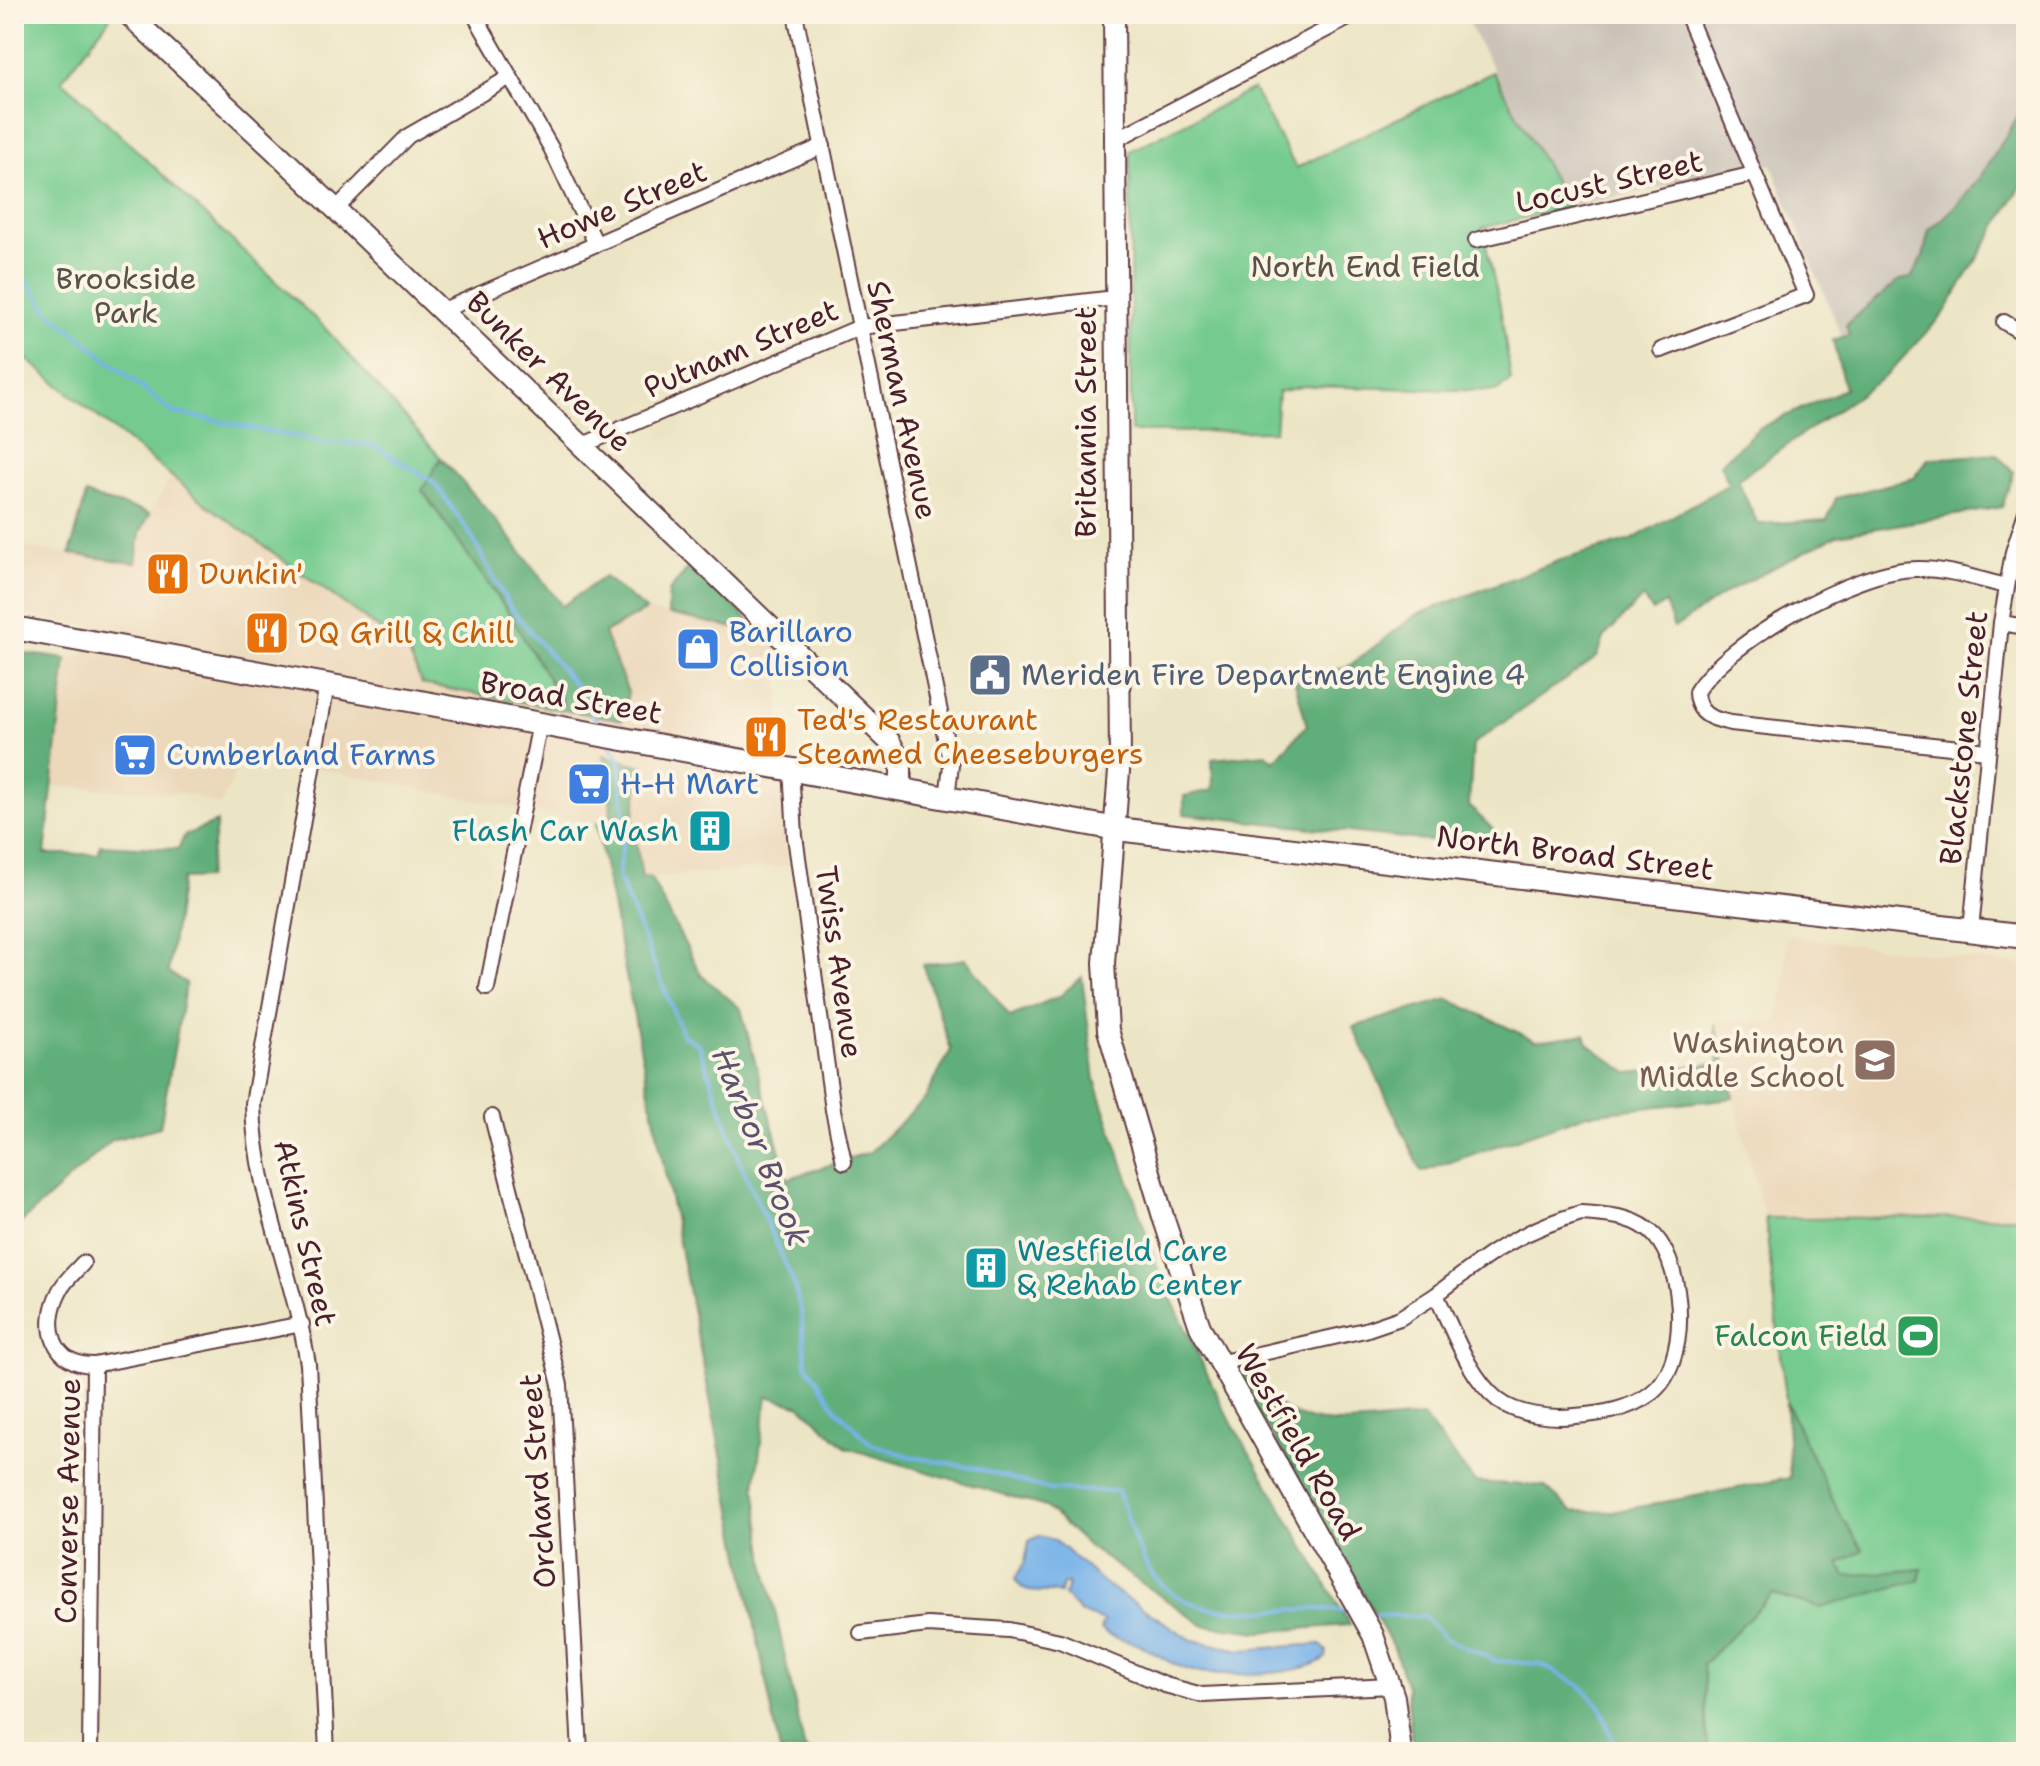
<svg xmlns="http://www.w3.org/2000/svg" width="2040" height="1766" font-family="'Shantell Sans',sans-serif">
<rect width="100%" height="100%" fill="#fcf5e5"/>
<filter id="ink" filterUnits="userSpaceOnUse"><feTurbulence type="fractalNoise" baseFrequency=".0125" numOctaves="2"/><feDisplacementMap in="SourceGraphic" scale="16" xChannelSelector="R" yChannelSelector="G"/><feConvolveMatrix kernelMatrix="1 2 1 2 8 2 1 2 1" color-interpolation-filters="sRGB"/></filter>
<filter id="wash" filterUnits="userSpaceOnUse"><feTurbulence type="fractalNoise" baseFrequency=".006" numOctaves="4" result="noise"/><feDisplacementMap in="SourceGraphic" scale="32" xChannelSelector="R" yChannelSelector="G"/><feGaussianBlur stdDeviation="1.8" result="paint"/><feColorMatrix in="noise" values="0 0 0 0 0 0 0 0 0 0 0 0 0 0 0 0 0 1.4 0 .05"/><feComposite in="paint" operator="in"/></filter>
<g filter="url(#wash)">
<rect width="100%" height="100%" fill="#ece5c5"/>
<g fill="#ecd8ba">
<path d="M 171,475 L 207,505 L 407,649 L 422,684 L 622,720 L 628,692 L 604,633 L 646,610 L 763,634 L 779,647 L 782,785 L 789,866 L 608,881 L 596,824 L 245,754 L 220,806 L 190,794 L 53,786 L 66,659 L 80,657 L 94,626 L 14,613 L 14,546 L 136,563 L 140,532 Z"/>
<path d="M 1787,936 L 2026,966 L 2026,1217 L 1765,1218 L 1713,1019 L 1777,1021 L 1785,986 Z"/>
</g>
<path fill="#cbc3b8" d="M 1463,14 L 2026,14 L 2026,102 L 1988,168 L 1956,210 L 1929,230 L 1923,257 L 1911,278 L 1900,280 L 1846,324 L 1849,335 L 1842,337 L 1771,164 L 1569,207 Z"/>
<g fill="#75cb8f" stroke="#60755d" stroke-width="2">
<path d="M 14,14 L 105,14 L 110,18 L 62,80 L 323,326 L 441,458 L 422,491 L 506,609 L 568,711 L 422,684 L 407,649 L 207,505 L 14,349 Z"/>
<path d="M 1493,72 L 1569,207 L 1482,228 L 1500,306 L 1511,380 L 1497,391 L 1305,386 L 1278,392 L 1275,431 L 1131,432 L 1130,151 L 1253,89 L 1296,168 Z"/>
<path d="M 2026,1217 L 2026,1752 L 1413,1752 L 1407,1687 L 1395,1650 L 1282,1451 L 1476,1504 L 1805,1565 L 1765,1218 Z"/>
</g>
<g fill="#60af7a" stroke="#556752" stroke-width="2">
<path d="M 2026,102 L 2026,178 L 1945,312 L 1887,375 L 1737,480 L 1758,524 L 1827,520 L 1836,498 L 1914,478 L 1928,459 L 1996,454 L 2014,472 L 2002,507 L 1837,535 L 1727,592 L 1674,628 L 1665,603 L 1653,611 L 1642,598 L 1605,636 L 1597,657 L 1473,744 L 1469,806 L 1499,835 L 1466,845 L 1184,814 L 1184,796 L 1213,790 L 1212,759 L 1266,754 L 1274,761 L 1307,725 L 1295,682 L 1349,666 L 1416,615 L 1561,560 L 1631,540 L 1729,484 L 1720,464 L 1759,428 L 1845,389 L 1833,340 L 1849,335 L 1846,324 L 1900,280 L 1911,278 L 1923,257 L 1929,230 C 1974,196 1998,150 2026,102 Z"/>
<path d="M 441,458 L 505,531 L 562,606 L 604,577 L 646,610 L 604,633 L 628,692 L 622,720 L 568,711 L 506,609 L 422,490 Z"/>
<path d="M 86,494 C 107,504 129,505 150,514 L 140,532 L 136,563 L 70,554 Z"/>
<path d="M 691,565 L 763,634 L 668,614 L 669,591 Z"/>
<path d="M 14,652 L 66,659 L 45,854 L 99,854 L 100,845 L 178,849 L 185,835 L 217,822 L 207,878 L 182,879 L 168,972 L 186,983 L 160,1127 L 112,1140 L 14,1229 Z"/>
<path d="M 603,755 L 642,766 L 633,822 L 642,878 L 650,877 L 701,975 L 741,1009 L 787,1179 L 870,1152 L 925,1099 L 951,1050 L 923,965 L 966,959 L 1010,1017 L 1060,996 L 1082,977 L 1095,1080 L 1160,1275 L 1224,1409 L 1350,1625 L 1259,1632 L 1203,1625 L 1090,1548 L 1046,1507 L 847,1448 L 801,1406 L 767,1396 L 755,1487 L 766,1569 L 804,1746 L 808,1752 L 780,1752 L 596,824 L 611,823 L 610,789 Z"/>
<path d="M 1448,999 L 1536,1041 L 1585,1034 L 1588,1044 L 1628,1073 L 1719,1063 L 1715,1025 L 1734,1098 L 1588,1114 L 1422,1172 L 1353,1027 Z"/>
<path d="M 1251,1372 C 1289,1442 1355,1421 1423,1417 L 1475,1482 L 1544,1486 L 1572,1511 L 1612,1512 L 1790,1478 L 1786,1402 L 1838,1511 L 1863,1550 L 1839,1563 L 1845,1576 L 1922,1569 L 1919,1580 L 1821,1608 L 1772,1594 L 1703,1665 L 1708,1752 L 1413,1752 L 1407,1687 L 1395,1650 L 1282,1451 L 1245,1393 L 1245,1375 Z"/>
</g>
<path fill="#77b2e9" stroke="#60688a" stroke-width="2" d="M 1039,1536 L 1054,1540 L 1105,1584 L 1192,1640 L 1241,1650 L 1320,1644 L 1327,1651 L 1326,1657 C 1305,1677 1217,1677 1189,1670 C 1172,1666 1155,1652 1139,1645 C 1127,1640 1109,1638 1100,1629 L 1104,1621 L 1081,1613 L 1064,1596 L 1069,1584 L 1063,1584 L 1060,1594 C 1041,1587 1027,1600 1015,1579 L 1025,1562 L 1029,1541 Z"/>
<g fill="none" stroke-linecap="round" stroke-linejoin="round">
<g stroke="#77b2e9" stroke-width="4">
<path d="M 14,264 L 50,313 L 172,412 L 327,443 L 371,444 L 434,482 L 470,534 L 510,607 L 575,685 L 600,727"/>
<path d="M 610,745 L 620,761 L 625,827 L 618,876 L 683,1035 L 699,1045 L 739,1160 L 793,1281 L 801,1311 L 806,1364 L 838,1411 L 871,1444 L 912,1457 L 974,1468 L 1051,1490 L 1118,1491 C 1128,1516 1133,1542 1147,1566 C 1189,1637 1287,1599 1353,1612"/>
<path d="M 1369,1615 L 1424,1616 L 1444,1638 L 1496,1661 L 1540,1664 L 1581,1686 L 1600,1706 L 1617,1752"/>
</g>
</g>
</g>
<g filter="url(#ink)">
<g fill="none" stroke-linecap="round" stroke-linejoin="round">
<g stroke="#623d42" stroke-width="18">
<g id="street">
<path d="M 474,14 L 551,148 L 596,244"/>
<path d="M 795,14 L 951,765 L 947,798"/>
<path d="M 1115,140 L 1356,14"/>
<path d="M 336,209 L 408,136 L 510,77"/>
<path d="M 1476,240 L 1754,174"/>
<path d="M 441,311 L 823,146"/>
<path d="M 2004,322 L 2026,335"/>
<path d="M 1661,350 L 1806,295 L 1687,14"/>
<path d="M 583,445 L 860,327 L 1115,298"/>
<path d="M 2001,623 L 2026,627"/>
<path d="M 327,684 L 253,1104 C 255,1194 294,1276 308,1364 L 327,1752"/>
<path d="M 1987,751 L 1731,723 C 1712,719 1697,715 1696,692 C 1726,642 1857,569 1916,569 C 1946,568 1977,579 2006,586"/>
<path d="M 791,768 L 795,836 L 833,1110 L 844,1162"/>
<path d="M 1971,930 L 2001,623 L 2013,552 L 2026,512"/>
<path d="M 487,988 L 540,723"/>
<path d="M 492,1117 L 560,1385 L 580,1752"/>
<path d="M 1581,1213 C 1606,1215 1636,1215 1655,1236 C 1685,1270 1691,1365 1650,1394 C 1628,1410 1601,1414 1575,1416 C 1552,1419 1517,1415 1498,1400 C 1468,1376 1453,1329 1436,1295 C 1488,1254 1517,1232 1581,1213 Z"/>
<path d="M 83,1263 C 75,1272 64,1281 59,1292 C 42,1326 52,1365 94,1365 L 302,1324"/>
<path d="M 1218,1363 L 1365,1330 L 1400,1318 L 1436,1295"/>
<path d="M 861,1633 L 928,1625 L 1009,1630 L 1060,1641 L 1165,1685 L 1202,1695 L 1391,1686"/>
<path d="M 90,1752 L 94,1365"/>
</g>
</g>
<g stroke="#623d42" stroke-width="24">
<g id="secondary">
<path d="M 128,14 L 271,147 L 890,742 L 901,763 L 901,789"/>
<path d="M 1114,14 L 1120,758 L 1104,963 L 1108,1030 L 1164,1220 L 1200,1327 L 1373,1635 L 1394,1697 L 1401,1752"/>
</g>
</g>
<g stroke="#623d42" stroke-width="26">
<path id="primary" d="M 14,628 L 1117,829 L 2026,937"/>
</g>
<use href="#street" stroke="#fff" stroke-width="14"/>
<use href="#secondary" stroke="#fff" stroke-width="20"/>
<use href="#primary" stroke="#fff" stroke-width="22"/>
</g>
</g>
<defs>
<g id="restaurant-square" transform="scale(2.3)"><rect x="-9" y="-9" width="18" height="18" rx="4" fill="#e8710a" stroke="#fcf5e5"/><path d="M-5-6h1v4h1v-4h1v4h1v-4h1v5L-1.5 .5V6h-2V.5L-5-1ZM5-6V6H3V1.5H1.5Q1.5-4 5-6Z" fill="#fff"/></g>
<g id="shop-square" transform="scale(2.3)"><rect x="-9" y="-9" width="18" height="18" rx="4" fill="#3f7fe0" stroke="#fcf5e5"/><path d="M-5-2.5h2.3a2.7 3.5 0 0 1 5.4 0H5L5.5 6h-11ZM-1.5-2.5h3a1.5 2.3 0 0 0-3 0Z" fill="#fff"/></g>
<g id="civic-square" transform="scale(2.3)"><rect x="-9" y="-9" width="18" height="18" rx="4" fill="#5c6f8a" stroke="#fcf5e5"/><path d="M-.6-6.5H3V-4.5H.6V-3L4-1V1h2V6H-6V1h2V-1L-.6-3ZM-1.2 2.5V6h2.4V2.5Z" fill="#fff"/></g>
<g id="supermarket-square" transform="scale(2.3)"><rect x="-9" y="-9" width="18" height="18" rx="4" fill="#3f7fe0" stroke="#fcf5e5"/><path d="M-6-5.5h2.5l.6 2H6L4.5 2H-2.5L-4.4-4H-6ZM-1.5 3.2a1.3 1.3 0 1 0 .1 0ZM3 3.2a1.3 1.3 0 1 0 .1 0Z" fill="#fff"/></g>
<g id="building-square" transform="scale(2.3)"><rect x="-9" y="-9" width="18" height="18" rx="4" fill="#0f9aa8" stroke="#fcf5e5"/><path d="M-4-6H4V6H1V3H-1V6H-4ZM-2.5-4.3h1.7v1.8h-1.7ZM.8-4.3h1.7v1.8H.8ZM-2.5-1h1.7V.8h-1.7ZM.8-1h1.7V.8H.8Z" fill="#fff"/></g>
<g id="school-square" transform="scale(2.3)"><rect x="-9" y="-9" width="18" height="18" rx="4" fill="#8d6e63" stroke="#fcf5e5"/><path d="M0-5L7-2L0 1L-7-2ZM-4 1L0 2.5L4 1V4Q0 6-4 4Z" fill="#fff"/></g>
<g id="stadium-square" transform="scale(2.3)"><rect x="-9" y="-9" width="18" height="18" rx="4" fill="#2e9e5b" stroke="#fcf5e5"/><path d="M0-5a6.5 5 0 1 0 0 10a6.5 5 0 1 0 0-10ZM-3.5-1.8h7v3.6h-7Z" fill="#fff"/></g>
</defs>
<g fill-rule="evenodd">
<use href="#restaurant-square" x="168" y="574"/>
<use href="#restaurant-square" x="267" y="633"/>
<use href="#shop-square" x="698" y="649"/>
<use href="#civic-square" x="990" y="675"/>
<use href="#restaurant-square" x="766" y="737"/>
<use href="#supermarket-square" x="135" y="755"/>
<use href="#supermarket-square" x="589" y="784"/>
<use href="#building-square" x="710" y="831"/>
<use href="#school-square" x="1875" y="1060"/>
<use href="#building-square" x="986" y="1268"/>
<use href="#stadium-square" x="1918" y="1336"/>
</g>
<g text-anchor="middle" stroke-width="8" stroke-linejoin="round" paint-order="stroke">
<g font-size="30" fill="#4a1f2b" stroke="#fcf5e5">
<text transform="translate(1609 182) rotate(-13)" y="10">Locust Street</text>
<text transform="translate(622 205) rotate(-23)" y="10">Howe Street</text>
<text transform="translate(741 349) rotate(-23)" y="10">Putnam Street</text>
<text transform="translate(549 372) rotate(44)" y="10">Bunker Avenue</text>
<text transform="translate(902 400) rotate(78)" y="10">Sherman Avenue</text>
<text transform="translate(1086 422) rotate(-90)" y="10">Britannia Street</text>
<text transform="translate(571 698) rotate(10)" y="10">Broad Street</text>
<text transform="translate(1964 738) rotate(-84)" y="10">Blackstone Street</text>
<text transform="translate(1575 853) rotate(7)" y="10">North Broad Street</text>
<text transform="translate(839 962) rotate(82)" y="10">Twiss Avenue</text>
<text transform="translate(305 1233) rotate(77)" y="10">Atkins Street</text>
<text transform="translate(1298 1442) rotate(60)" y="10">Westfield Road</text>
<text transform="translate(538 1481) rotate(-94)" y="10">Orchard Street</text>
<text transform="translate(68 1501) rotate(-89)" y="10">Converse Avenue</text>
</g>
<g font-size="30" fill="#575349" stroke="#fcf5e5">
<text x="1365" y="277">North End Field</text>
<text x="126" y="289">Brookside<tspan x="126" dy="34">Park</tspan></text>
</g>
<g font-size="30" fill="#c56008" stroke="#fcf5e5" text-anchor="start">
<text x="199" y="584">Dunkin'</text>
<text x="298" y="643">DQ Grill &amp; Chill</text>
<text x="797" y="730">Ted's Restaurant<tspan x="797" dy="34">Steamed Cheeseburgers</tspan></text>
</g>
<g font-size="30" fill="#366cbe" stroke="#fcf5e5" text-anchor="start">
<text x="729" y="642">Barillaro<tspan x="729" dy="34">Collision</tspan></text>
<text x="166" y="765">Cumberland Farms</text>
<text x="620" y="794">H-H Mart</text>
</g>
<g font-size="30" fill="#4e5e75" stroke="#fcf5e5" text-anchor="start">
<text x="1021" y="685">Meriden Fire Department Engine 4</text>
</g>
<g font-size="30" fill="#0d838f" stroke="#fcf5e5" text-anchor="end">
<text x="679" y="841">Flash Car Wash</text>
<text x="1017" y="1261" text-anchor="start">Westfield Care<tspan x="1017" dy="34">&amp; Rehab Center</tspan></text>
</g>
<g font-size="30" fill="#785e54" stroke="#fcf5e5" text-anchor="end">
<text x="1844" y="1053">Washington<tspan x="1844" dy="34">Middle School</tspan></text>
</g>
<g font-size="30" fill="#27864d" stroke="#fcf5e5" text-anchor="end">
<text x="1887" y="1346">Falcon Field</text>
</g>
<g font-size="32" font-style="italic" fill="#5a526e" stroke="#fcf5e5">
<text transform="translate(761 1147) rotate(68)" y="11">Harbor Brook</text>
</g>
</g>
<rect width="2040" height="1766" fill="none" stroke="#fcf5e5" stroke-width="48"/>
</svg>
